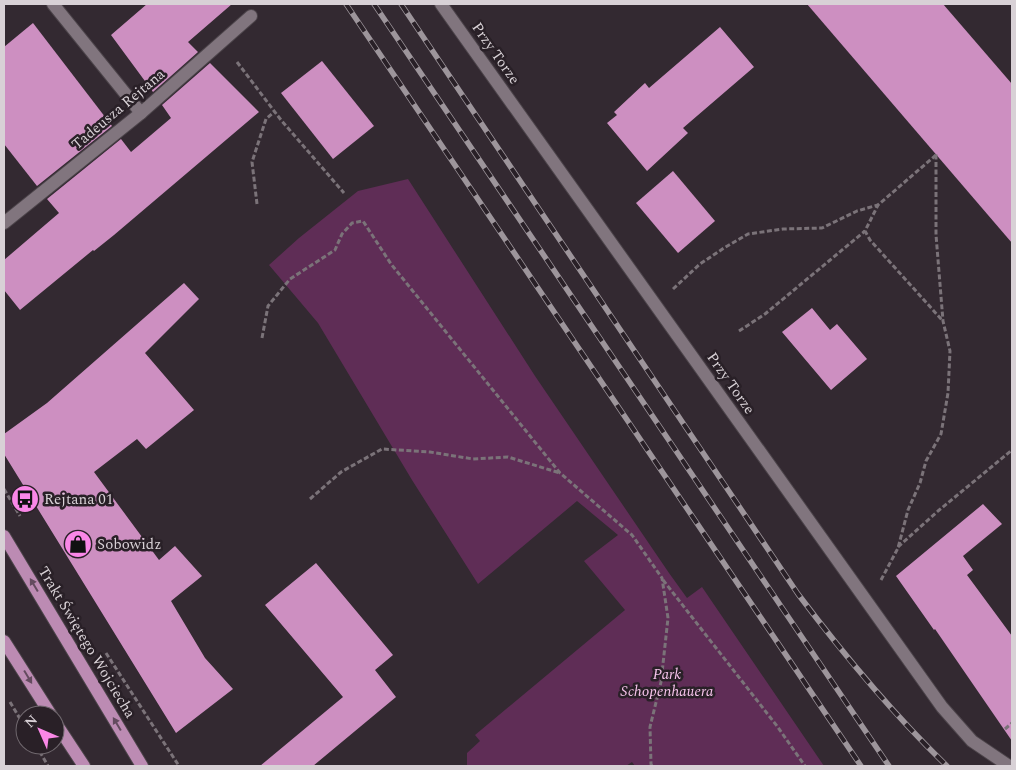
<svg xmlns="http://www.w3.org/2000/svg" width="1016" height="770" font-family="Spectral,serif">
<rect width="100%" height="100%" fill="#332931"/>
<path fill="#5f2d56" d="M 408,179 L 535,376 L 669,573 L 687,598 L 702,587 L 824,766 L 635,766 L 632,762 L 626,766 L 467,766 L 467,753 L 480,741 L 475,735 L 625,610 L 584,561 L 618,535 L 577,501 L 478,584 L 412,480 L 318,323 L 269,265 L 299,238 L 358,191 Z"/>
<g fill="#cd8fc1">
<path d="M 147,4 L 232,4 L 188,42 L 198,52 L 153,92 L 111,35 Z"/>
<path d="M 807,4 L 943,4 L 1012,84 L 1012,243 Z"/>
<path d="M 33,23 L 112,126 L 37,186 L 4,144 L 4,47 Z"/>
<path d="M 720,27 L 754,67 L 683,128 L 688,133 L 647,171 L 607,123 L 617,115 L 614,112 L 645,83 L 649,88 Z"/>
<path d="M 322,61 L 374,126 L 333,159 L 281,93 Z"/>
<path d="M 210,63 L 259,112 L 114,235 L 94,251 L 93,250 L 20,310 L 4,290 L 4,260 L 59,213 L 47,199 L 121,139 L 131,152 L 171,118 L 162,105 Z"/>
<path d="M 673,171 L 715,221 L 678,253 L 636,203 Z"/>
<path d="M 184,283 L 199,299 L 145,353 L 194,410 L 146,449 L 137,439 L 94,472 L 159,560 L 175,546 L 202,576 L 171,601 L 205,658 L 233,689 L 176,733 L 4,454 L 4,434 L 47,403 Z"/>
<path d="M 812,308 L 830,330 L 837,324 L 867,359 L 831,390 L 782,332 Z"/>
<path d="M 983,504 L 1002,524 L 963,556 L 973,570 L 967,575 L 1012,636 L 1012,741 L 935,629 L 934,630 L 896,576 Z"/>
<path d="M 316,563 L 393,655 L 375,670 L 396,697 L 313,766 L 260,766 L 343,697 L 265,605 Z"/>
</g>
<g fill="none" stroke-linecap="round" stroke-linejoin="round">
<g stroke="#4c444a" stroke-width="14">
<path id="service" d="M 53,4 L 141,113"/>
</g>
<g stroke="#4c444a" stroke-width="14">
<g id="minor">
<path d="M 441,4 L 942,707 L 972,741 L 1009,766"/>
<path d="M 4,223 L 141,113 L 251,16"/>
</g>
</g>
<g stroke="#4c444a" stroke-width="14">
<g id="primary">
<path d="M 4,536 L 142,766"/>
<path d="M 4,641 L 51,715"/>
<path d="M 55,722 L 84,766"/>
</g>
</g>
<g stroke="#7b7379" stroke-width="3" stroke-dasharray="5 2.5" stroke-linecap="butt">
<path d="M 237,62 L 281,120 L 344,193"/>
<path d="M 936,155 L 878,205 L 865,231 L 870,240 L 942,320"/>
<path d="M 257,204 L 252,162 L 266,119 L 275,111"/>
<path d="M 673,289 L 700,264 L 724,248 L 748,234 L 783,229 L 822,228 L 857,211 L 878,205"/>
<path d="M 739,331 L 765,314 L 865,231"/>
<path d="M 262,338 L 268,306 L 290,279 L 335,250 L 342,234 L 352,223 L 363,221 L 391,264 L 560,473 L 632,535 L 662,578 L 668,618 L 661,682 L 650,727 L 651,764 L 652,766"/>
<path d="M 4,489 L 20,516"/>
<path d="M 310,499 L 341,472 L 382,449 L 430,452 L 473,459 L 508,457 L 560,473"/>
<path d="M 898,547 L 938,511 L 1012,450"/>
<path d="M 663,580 L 777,726 L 805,766"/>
<path d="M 881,580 L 898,548 L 908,510 L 920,483 L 926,461 L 941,434 L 948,393 L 950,351 L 943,321 L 936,235 L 936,154"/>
<path d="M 106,653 L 179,766"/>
<path d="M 10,702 L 25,727"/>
<path d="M 1005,729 L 1012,723"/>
<path d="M 36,745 L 48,766"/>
</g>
<use href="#service" stroke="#81757e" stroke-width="12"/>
<use href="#minor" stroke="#81757e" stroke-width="12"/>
<use href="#primary" stroke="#bc8bb3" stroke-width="12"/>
<g stroke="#9d959b" stroke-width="5.5">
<g id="rail">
<path d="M 346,4 L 861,766"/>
<path d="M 374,4 L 889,766"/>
<path d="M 401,4 L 798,594 C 844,655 892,713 947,766"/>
</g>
</g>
<use href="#rail" stroke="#292027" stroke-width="4" stroke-dasharray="11" stroke-linecap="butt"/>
</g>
<defs><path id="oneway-solid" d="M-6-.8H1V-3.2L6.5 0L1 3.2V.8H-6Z" transform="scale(1.25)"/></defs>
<g fill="#644b5f">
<use href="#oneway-solid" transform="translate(34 585) rotate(-121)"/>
<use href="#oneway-solid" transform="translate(28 677) rotate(59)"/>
<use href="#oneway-solid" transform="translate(117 724) rotate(-121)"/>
</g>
<defs>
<g id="bus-disc" transform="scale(1.4375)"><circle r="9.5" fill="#fa87e7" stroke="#292027"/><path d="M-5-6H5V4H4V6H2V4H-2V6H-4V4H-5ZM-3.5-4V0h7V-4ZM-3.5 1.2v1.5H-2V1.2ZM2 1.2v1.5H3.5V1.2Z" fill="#111"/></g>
<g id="shop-disc" transform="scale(1.4375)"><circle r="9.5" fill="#fa87e7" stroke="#292027"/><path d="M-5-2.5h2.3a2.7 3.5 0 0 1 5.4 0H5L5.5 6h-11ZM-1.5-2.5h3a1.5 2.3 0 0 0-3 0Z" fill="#111"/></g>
</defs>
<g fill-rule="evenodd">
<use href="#bus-disc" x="25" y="499"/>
<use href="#shop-disc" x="78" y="544"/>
</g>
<g text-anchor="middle" stroke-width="5" stroke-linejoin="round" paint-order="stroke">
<g font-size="15" fill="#d8d1d6" stroke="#292027">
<text transform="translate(496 53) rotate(55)" y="5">Przy Torze</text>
<text transform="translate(118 109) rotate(-40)" y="5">Tadeusza Rejtana</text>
<text transform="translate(731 383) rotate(55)" y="5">Przy Torze</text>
<text transform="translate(87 642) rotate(59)" y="5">Trakt Świętego Wojciecha</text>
</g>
<g font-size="15" fill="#d8d1d6" stroke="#292027" text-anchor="start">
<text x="44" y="504">Rejtana 01</text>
<text x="97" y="549">Sobowidz</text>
</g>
<g font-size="15" font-style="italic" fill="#f6c3eb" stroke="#292027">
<text x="667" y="679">Park<tspan x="667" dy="17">Schopenhauera</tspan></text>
</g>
</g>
<rect width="1016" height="770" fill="none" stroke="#d8d1d6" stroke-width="10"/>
<g transform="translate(40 730) rotate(315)"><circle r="24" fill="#292027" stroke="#6f676d"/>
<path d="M0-4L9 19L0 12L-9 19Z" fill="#fa87e7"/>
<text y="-8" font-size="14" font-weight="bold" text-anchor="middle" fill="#d8d1d6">N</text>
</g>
</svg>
